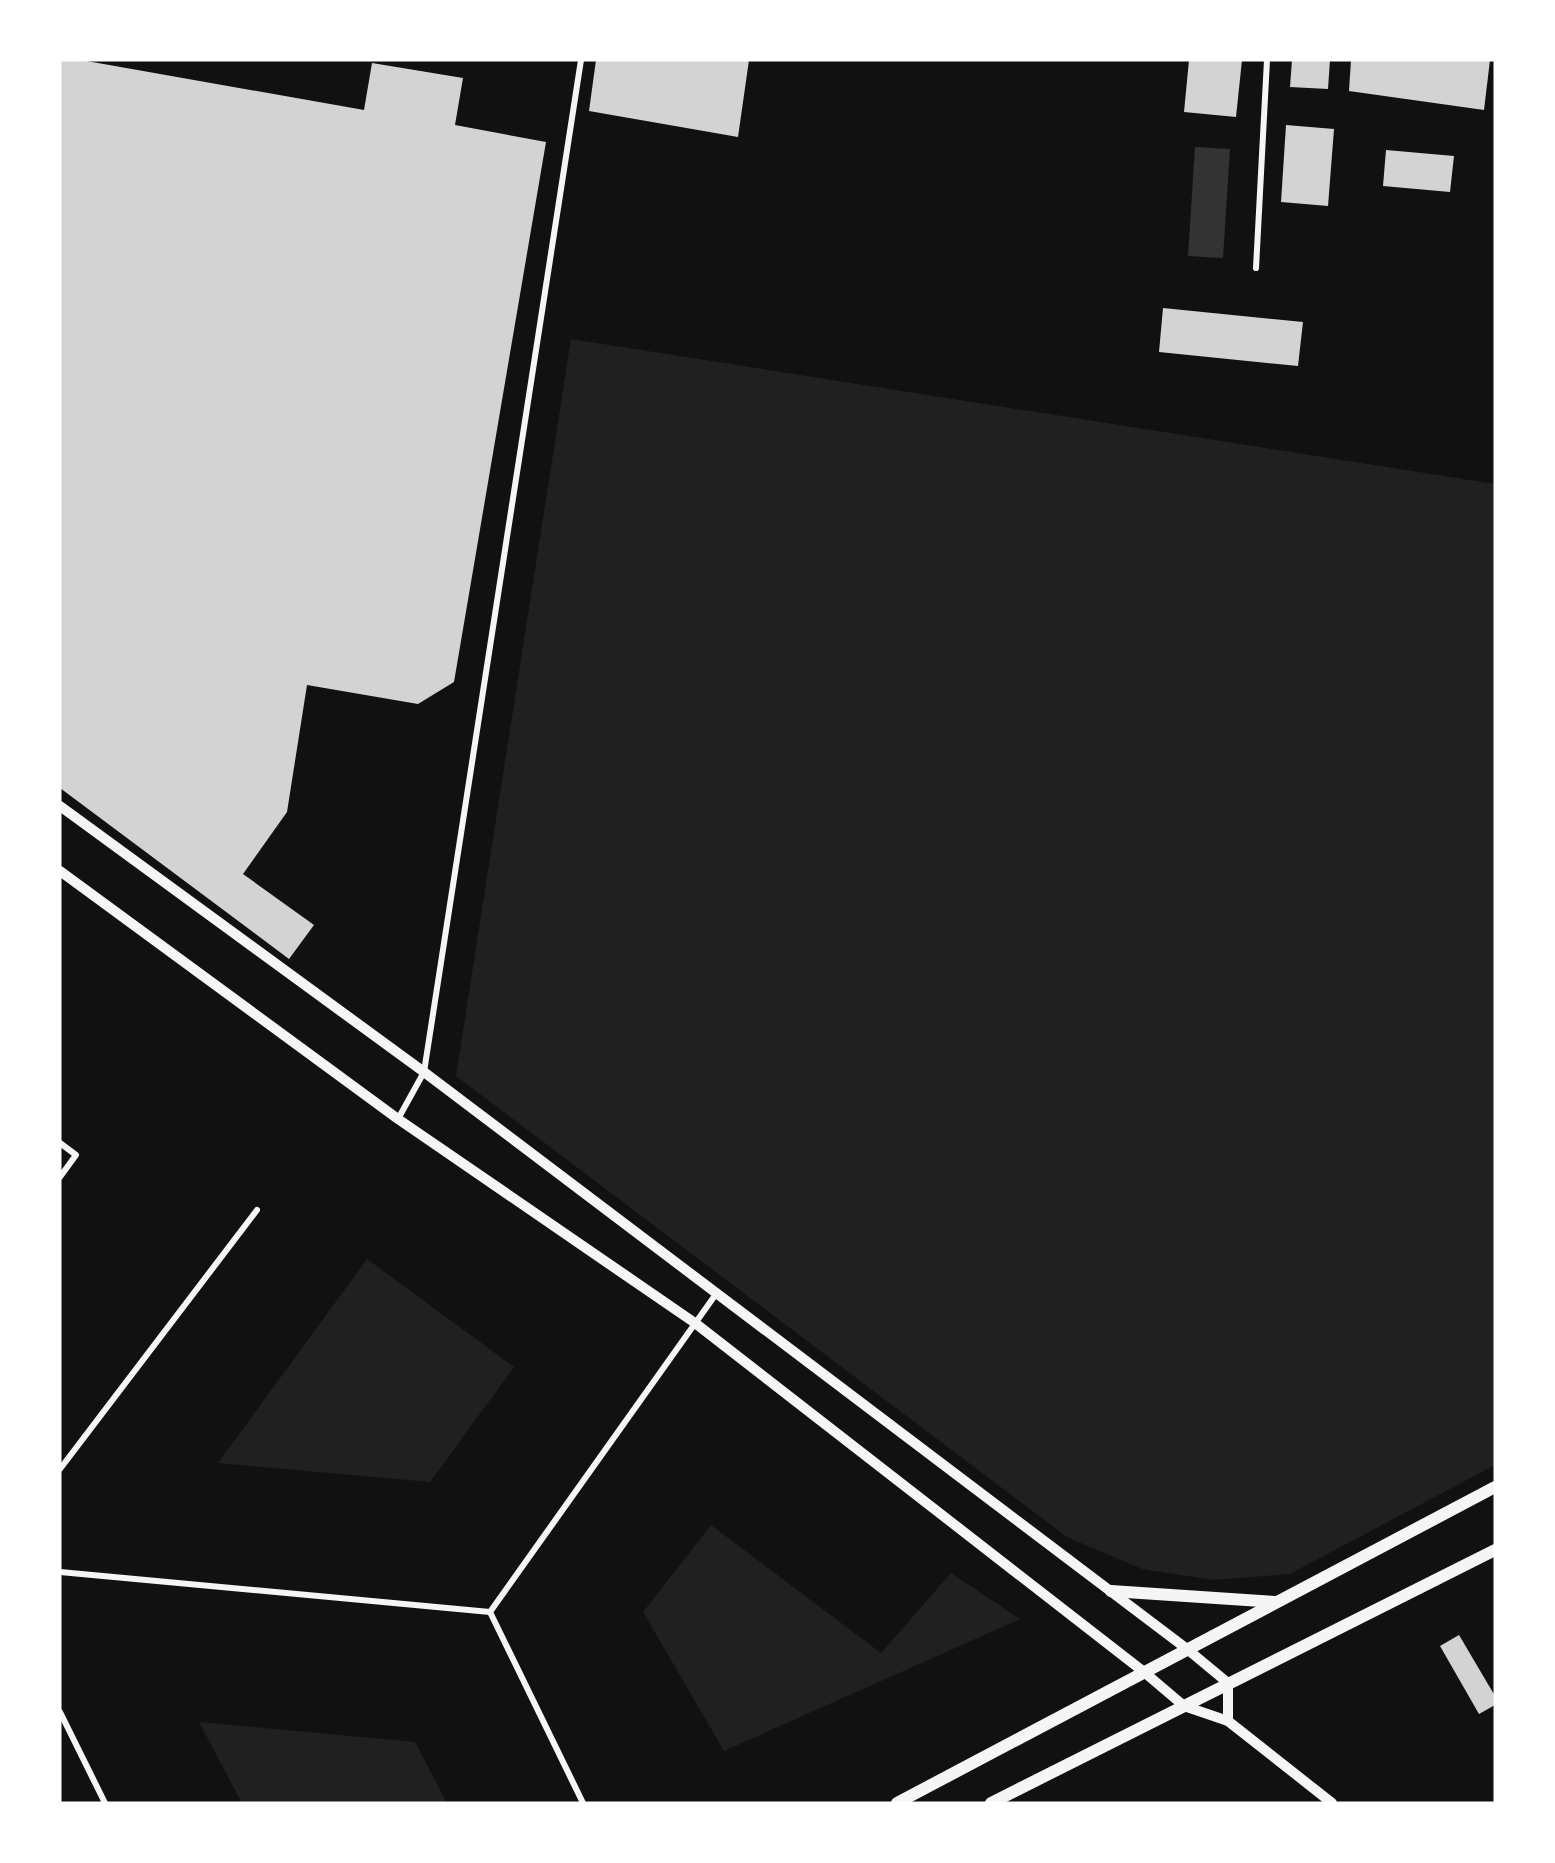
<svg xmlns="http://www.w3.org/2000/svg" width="1555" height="1863" font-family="'Work Sans',sans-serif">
<rect width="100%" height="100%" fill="#111"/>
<g fill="#202020">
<path d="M 571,339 L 1495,484 L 1495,1465 L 1290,1574 L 1213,1580 L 1142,1569 L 1067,1537 L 456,1076 Z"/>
<path d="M 367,1259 L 514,1367 L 430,1482 L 218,1463 Z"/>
<path d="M 711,1525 L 881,1653 L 951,1573 L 1020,1619 L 724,1751 L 643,1612 Z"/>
<path d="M 199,1722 L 415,1742 L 447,1803 L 242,1803 Z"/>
</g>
<path fill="#333" d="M 1195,147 L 1230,149 L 1223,258 L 1188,256 Z"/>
<g fill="#d3d3d3">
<path d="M 60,60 L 81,60 L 364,110 L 372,63 L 463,78 L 455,125 L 546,142 L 454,682 L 418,704 L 307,685 L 287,812 L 243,874 L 314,925 L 289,959 L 60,788 Z"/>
<path d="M 596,60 L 749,60 L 738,137 L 589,111 Z"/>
<path d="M 1189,60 L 1242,60 L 1236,117 L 1184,112 Z"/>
<path d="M 1292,60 L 1330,60 L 1328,89 L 1290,87 Z"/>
<path d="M 1351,60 L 1490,60 L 1484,110 L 1349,91 Z"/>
<path d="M 1286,125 L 1334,129 L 1328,206 L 1281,202 Z"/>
<path d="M 1386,150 L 1454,156 L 1450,192 L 1383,186 Z"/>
<path d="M 1163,308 L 1303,322 L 1298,366 L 1159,352 Z"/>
<path d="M 1459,1635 L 1495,1696 L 1495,1705 L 1479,1714 L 1440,1646 Z"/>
</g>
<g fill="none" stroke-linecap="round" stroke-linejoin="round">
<g stroke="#f5f5f5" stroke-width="6">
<path d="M 1256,268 L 1267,60"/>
<path d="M 398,1119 L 424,1072 L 581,60"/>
<path d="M 60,1143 L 76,1155 L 60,1177"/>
<path d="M 60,1469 L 257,1210"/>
<path d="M 60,1572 L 490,1612"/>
<path d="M 490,1612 L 716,1294"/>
<path d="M 490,1612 L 583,1803"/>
<path d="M 60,1712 L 105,1803"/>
</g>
<g stroke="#f5f5f5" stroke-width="10">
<path d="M 60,806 L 424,1072 L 1187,1649 L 1228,1683 L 1228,1721"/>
<path d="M 60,871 L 398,1119 L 695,1323 L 1144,1672 L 1184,1706 L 1228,1721 L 1332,1803"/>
</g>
<g stroke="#f5f5f5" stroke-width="12">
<path d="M 1111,1591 L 1275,1602"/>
<path d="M 897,1803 L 1495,1487"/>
<path d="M 991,1803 L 1495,1550"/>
</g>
</g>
<rect width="1555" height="1863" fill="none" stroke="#ffffff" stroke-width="123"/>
</svg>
